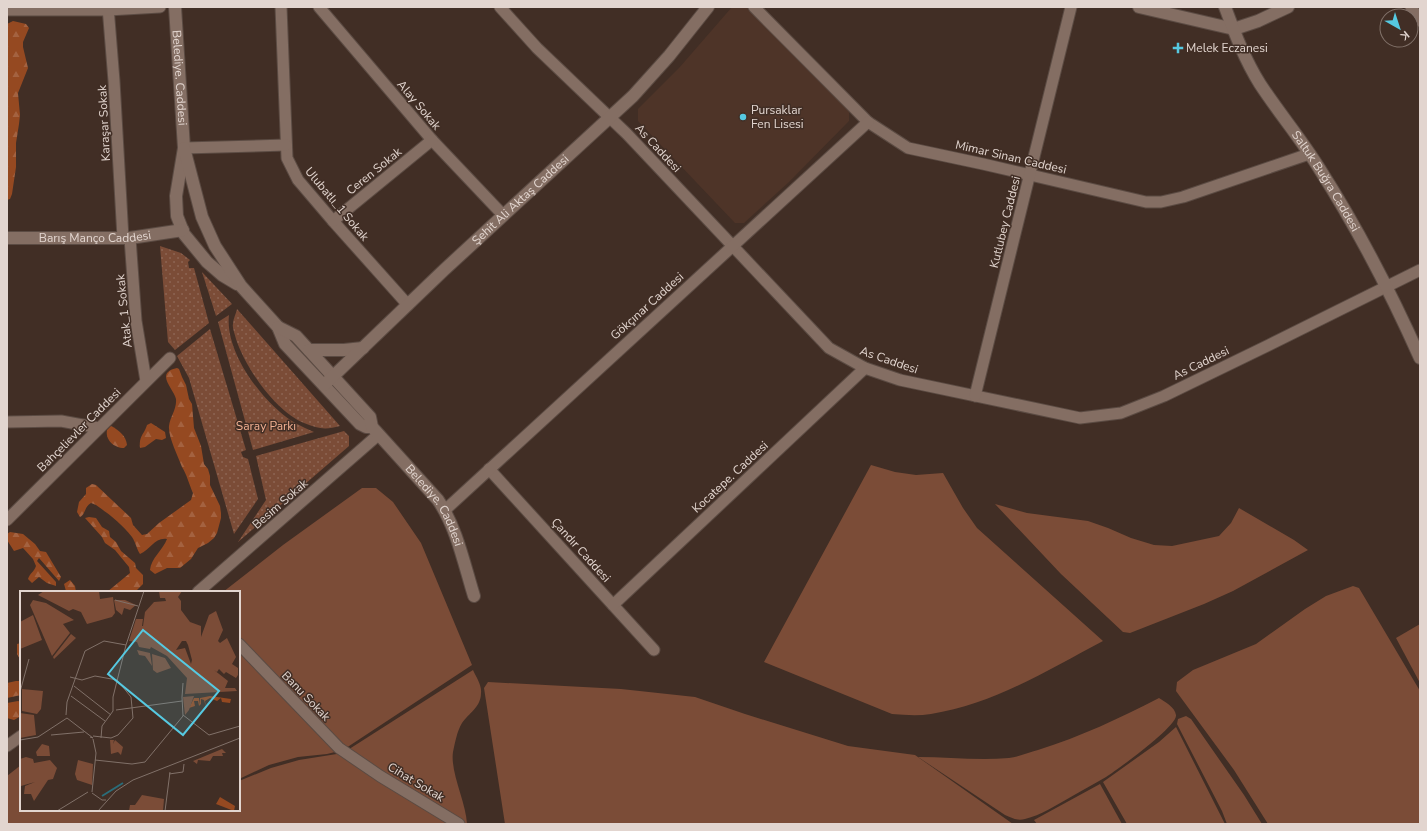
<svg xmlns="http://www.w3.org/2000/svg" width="1427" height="831" font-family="'Nunito Sans',sans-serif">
<defs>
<pattern id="forest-firs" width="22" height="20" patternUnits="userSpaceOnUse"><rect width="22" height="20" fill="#954921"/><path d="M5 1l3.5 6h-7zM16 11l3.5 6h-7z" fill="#a46240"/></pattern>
<pattern id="park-dots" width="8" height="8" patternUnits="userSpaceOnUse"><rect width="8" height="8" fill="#7b4c37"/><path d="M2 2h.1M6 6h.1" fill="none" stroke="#8d6553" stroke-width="1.8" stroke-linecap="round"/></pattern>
</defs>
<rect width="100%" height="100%" fill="#412e25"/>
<path fill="#4e3428" d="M 732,7 L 754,7 L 786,41 L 849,112 L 849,121 L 789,182 L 744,223 L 735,223 L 638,121 L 638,109 L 679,68 Z"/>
<g fill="#7b4c37">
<path d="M 871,465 L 895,472 L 916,475 L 943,473 L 963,508 L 977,528 L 1103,641 C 1048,670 994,704 931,714 C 918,716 905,715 892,714 L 764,662 Z"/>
<path d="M 362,488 L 376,488 L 393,502 L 421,543 L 472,665 L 343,750 L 327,754 L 298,757 L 269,765 L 239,779 L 239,592 L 223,592 L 283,545 Z"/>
<path d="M 995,504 L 1027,513 L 1088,521 L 1108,528 L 1131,538 L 1154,545 L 1172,546 L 1219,536 L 1231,523 L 1239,508 L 1294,540 L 1308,550 L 1233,591 L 1204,604 L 1130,633 L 1123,632 L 1061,574 Z"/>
<path d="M 1353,586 L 1359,588 L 1420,691 L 1420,824 L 1268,824 L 1234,770 L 1176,691 L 1177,682 L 1193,670 L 1256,644 L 1305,609 L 1326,596 Z"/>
<path d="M 1420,624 L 1420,683 L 1396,638 Z"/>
<path d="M 473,670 C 476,677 482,685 481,693 C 481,707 469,713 462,723 C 457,731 455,743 453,752 C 450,772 466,802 467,824 L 7,824 L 7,776 L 21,765 L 21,810 L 239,810 L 239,781 L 271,768 L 299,760 L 343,753 Z"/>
<path d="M 488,682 L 621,689 L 695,697 L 745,714 L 848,746 L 915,755 L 1013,824 L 505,824 L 484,688 Z"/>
<path d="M 1159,698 C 1165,702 1175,707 1176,715 C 1178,726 1117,770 1106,777 C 1094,784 1081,791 1069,798 C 1055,806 1041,815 1025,819 C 1017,821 1012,818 1005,815 L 918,757 C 948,757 979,761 1009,758 C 1019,757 1029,752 1038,750 C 1080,737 1120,718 1159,698 Z"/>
<path d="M 1186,716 L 1191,719 L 1244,795 L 1262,824 L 1227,824 L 1222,811 L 1177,724 L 1178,719 Z"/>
<path d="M 1176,727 L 1225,824 L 1127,824 L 1103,782 L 1159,742 Z"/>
<path d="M 1100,784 L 1122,824 L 1037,824 L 1034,820 Z"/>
</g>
<g fill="url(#forest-firs)">
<path d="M 13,21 L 26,24 L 29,28 L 23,42 L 23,47 L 28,68 L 18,93 L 20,115 L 19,124 L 16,143 L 16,167 L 12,194 L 10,199 L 7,200 L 7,24 Z"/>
<path d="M 177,368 L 179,369 L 182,377 L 186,385 L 189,399 L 192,404 L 194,428 L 201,446 L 204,464 L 208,469 L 210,476 L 210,485 L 220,506 L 221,513 L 221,518 L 217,533 L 214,538 L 208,543 L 198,548 L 191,559 L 180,568 L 167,568 L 155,574 L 150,570 C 151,558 163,550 167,539 C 155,537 150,550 140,554 C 137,550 136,543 132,537 C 122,524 109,514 96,505 L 91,503 C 84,507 86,514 80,517 L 77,512 L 79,502 L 86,494 L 86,488 L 92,484 L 96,485 L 131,518 L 133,525 L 142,535 L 147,534 L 159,523 L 191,500 L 193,493 C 189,484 187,475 182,467 C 178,456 168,437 169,426 C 170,417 177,409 176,399 C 174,389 154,373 177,368 Z"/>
<path d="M 151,423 L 165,432 L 166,438 L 162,440 L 156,439 L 145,447 L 140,448 C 139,435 144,435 147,425 Z"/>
<path d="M 111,426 C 119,430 126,436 127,445 L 124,448 C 114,448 105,440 107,430 Z"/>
<path d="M 89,517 L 96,518 L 102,527 L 109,531 L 110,537 L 116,542 L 121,551 L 135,563 L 136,568 L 143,575 L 143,584 L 135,592 L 107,592 L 130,573 L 129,567 L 115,550 L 105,543 L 102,537 L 85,518 Z"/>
<path d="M 10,532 L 23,534 L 35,544 L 40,551 L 46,552 L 61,577 L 59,581 L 39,558 L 37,561 L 56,582 L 56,586 L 47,583 L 39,577 L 32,583 L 28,579 C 30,573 34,572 36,566 L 33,559 L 23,548 L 14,551 L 7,540 L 7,534 Z"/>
<path d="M 70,580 L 75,586 L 76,592 L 66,591 L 64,584 Z"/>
<path d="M 21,643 L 21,661 L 17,654 L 17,644 Z"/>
<path d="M 16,681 L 21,681 L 21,695 L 7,698 L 7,683 Z"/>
<path d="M 18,701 L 21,702 L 21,716 L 14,720 L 7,718 L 7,703 Z"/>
</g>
<g fill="url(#park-dots)">
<path d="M 160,246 L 181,253 L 190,260 L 188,262 L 189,268 L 194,268 L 209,323 L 175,350 L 168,342 Z"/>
<path d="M 202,272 L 232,304 L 216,316 Z"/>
<path d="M 237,309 L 340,426 C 326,430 318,429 304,423 C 275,411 245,367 236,339 C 235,334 232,328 233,324 C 233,319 236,314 237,309 Z"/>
<path d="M 229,315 C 225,348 255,391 280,412 C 290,421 302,427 314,432 L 253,450 L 218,322 Z"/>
<path d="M 210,329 L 246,450 L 241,452 L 243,457 L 248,459 L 258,499 L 234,534 L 189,378 L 177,356 Z"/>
<path d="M 344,431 L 349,436 L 349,446 L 238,542 L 266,500 L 256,456 Z"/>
</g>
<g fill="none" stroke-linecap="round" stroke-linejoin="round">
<g stroke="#5b4b43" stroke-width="13">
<g id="minor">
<path d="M 108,7 L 114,81 L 123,238"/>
<path d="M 281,7 L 287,158 L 298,180 L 333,221 L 408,305"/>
<path d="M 319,7 L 432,140 L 503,215"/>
<path d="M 500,7 L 537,48 L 627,134 L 829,348 L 865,368 L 900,380 L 1080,418 L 1121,413 L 1164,396 L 1269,345 L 1420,270"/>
<path d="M 754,7 L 868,122 L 908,148 L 983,164 L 1146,202 L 1161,202 L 1183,197 L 1309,154"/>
<path d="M 1411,7 L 1420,21"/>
<path d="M 7,10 L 108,10 L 160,7"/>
<path d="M 184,148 L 286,145"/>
<path d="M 333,221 L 432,140"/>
<path d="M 130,238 L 136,321 L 146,381"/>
<path d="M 975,396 L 1071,7"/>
<path d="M 7,422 L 61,421 L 99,428"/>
<path d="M 489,469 L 654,650"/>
<path d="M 445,510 L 868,122"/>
<path d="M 7,520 L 170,358"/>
<path d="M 198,592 L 378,435"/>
<path d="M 613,605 L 865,368"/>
<path d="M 239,644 L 339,748 L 380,776 L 459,824"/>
<path d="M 7,746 L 21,736"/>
</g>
</g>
<g stroke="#5b4b43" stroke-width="14">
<g id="tertiary">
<path id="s1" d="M 175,7 L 184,148 L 176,196 L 177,216 L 184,234 L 207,262 L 222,275 L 237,284"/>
<path d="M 1139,7 L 1234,29 L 1258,21 L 1288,7"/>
<path id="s2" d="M 1225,7 C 1235,34 1245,60 1260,84 C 1279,113 1301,139 1319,168 C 1358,229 1391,293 1420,358"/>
<path d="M 184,148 L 202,217 L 215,246 L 241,286 L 278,327 L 285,344 L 360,424 L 366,427 L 372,427"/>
<path id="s3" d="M 7,238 L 130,238 L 183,230"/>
<path id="s4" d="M 278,327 L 296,336 L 370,417 L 372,427 L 438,500 C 457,528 464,564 474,596"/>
<path d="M 309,350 L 344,350 L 363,348"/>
<path id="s5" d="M 324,385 L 444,270 L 633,96 L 669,56 L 708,7"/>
</g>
</g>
<use href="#minor" stroke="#846e63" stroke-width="11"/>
<use href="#tertiary" stroke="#846e63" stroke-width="12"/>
</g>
<g fill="#56c9e1" stroke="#412e25" stroke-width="1.5">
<path d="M1176 42h4v4h4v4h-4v4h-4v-4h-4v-4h4z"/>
<circle cx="743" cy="117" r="4"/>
</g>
<g text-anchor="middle" stroke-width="3" stroke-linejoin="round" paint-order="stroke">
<g font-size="12" fill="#e2d5cf" stroke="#412e25" text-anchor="start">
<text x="1186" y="52">Melek Eczanesi</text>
<text x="751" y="114">Pursaklar<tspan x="751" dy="14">Fen Lisesi</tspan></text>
</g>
<g font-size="12" fill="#e2d5cf" stroke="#412e25">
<text dy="4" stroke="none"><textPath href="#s1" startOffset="71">Belediye. Caddesi</textPath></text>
<text transform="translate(419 105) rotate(50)" y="4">Alay Sokak</text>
<text transform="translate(104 123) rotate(-93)" y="4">Karaşar Sokak</text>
<text transform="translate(658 148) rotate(47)" y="4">As Caddesi</text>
<text transform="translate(1011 157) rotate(13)" y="4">Mimar Sinan Caddesi</text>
<text transform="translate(374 171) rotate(-39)" y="4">Ceren Sokak</text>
<text dy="4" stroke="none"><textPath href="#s2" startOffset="202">Saltuk Buğra Caddesi</textPath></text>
<text dy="4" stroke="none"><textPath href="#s5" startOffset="270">Şehit Ali Aktaş Caddesi</textPath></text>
<text transform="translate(337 204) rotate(50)" y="4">Ulubatlı_1 Sokak</text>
<text transform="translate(1005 222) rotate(-76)" y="4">Kutlubey Caddesi</text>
<text dy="4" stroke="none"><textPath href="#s3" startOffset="88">Barış Manço Caddesi</textPath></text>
<text transform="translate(647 306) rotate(-42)" y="4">Gökçınar Caddesi</text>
<text transform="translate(124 311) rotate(-96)" y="4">Atak_1 Sokak</text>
<text transform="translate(889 360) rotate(19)" y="4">As Caddesi</text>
<text transform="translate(1201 363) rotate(-26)" y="4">As Caddesi</text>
<text transform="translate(79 430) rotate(-45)" y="4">Bahçelievler Caddesi</text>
<text transform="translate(730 477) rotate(-43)" y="4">Kocatepe. Caddesi</text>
<text transform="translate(280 504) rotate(-41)" y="4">Besim Sokak</text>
<text dy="4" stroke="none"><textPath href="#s4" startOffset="241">Belediye. Caddesi</textPath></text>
<text transform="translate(581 550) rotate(48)" y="4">Çandır Caddesi</text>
<text transform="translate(306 696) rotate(46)" y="4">Banu Sokak</text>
<text transform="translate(416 782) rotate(31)" y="4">Cihat Sokak</text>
</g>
<g font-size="12" fill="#f2b092" stroke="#412e25">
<text x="266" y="430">Saray Parkı</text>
</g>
</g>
<g transform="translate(20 591)">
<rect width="220" height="220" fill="#412e25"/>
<path d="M 24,0 L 79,0 L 80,8 L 93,6 L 95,22 L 92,26 L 67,33 L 61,21 L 53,18 L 49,20 L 18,4 ZM 139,0 L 162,0 L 158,6 L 161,10 L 161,19 L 170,31 L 181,35 L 181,46 L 189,24 L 196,20 L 203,39 L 198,50 L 200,52 L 207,47 L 216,66 L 212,73 L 218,77 L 218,84 L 216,87 L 206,81 L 204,83 L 199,78 L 197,81 L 194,79 L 208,90 L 205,97 L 215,97 L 217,100 L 165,103 L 167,87 L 147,65 L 131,56 L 130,58 L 119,56 L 117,51 L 109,50 L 116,28 L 123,28 L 122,35 L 123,35 L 125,21 L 134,11 L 146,10 L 145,7 L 140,7 ZM 162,50 L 166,50 L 168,54 L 172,69 L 171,73 L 165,57 L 156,59 ZM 13,9 L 26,12 L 54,29 L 43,33 L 50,42 L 32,65 L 10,14 ZM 94,9 L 105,9 L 116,14 L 110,19 L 104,17 L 102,24 L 96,19 ZM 13,24 L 22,49 L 0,58 L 0,31 ZM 51,43 L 56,47 L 34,68 L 33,66 ZM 117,59 L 130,62 L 132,75 L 125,65 L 119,64 ZM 132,63 L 145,67 L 151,77 L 137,82 L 133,79 ZM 2,98 L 23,100 L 21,118 L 17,123 L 2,120 ZM 0,122 L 14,124 L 16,144 L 0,147 ZM 22,153 L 29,155 L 30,165 L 17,165 L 16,161 ZM 6,166 L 13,168 L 14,172 L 30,169 L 37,177 L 33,188 L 28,189 L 14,210 L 11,203 L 4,203 L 5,195 L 15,191 L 1,195 L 0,168 ZM 122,204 L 144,208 L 143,220 L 109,220 L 110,214 L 115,214 Z" fill="#7b4c37" fill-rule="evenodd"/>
<path d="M 190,105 L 211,108 L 210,112 L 202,111 L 201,107 L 197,110 L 190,107 L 185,110 L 186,116 L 184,109 L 181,108 L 181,113 L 179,115 L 178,110 L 174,110 L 175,115 L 169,117 L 174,107 L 179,107 L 180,114 L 180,107 ZM 200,206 L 215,215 L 214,220 L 196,213 Z" fill="#954921"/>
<path d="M 58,169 L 73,173 L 72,194 L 57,189 L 55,183 Z" fill="#7b4c37"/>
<path d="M 174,105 L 169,119 L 165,124 L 163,106 ZM 90,149 L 94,149 L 93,153 L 95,149 L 103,156 L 101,164 L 98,161 L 91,163 ZM 202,158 L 206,162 L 202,162 L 203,165 L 193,165 L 190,170 L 178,169 L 177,173 L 173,170 Z" fill="#7b4c37"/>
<path fill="none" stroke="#2a6d7a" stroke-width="2" d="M 82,205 L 103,192"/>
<path fill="none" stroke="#817169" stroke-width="1" d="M 95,9 L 118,15M 50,86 L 62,89 L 75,85 L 97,89 L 111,106 L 113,127 L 98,144 L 91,147 L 73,145M 54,95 L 91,124M 0,101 L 9,68M 51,105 L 85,130M 162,106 L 163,92M 96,119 L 162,110M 93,120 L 93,106 L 106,54 L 124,0M 46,124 L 47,111 L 65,60 L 84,50 L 106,54M 163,124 L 189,144 L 220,135M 47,127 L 73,147 L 70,146M 31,144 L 64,141M 81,147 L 82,135 L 93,120M 0,149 L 18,146 L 47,127M 75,169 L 112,173 L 125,171 L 163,125 L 162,106M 149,183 L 163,181 L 164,173M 72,201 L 76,162 L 73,148M 72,202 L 82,209 L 86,209M 37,220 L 68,201M 78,220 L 96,200 L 113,189 L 220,147M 145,220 L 150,181"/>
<path fill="#56c9e1" fill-opacity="0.15" stroke="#56c9e1" stroke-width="2" d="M 123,39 L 199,100 L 163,144 L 88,83 Z"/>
<rect width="220" height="220" fill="none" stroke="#e2d5cf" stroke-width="2"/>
</g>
<rect width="1427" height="831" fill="none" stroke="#e2d5cf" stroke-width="16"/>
<g transform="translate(1399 28) rotate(141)"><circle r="19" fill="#412e25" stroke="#817169"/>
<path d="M0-3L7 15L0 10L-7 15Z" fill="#56c9e1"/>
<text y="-6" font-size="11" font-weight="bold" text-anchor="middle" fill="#e2d5cf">K</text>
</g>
</svg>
